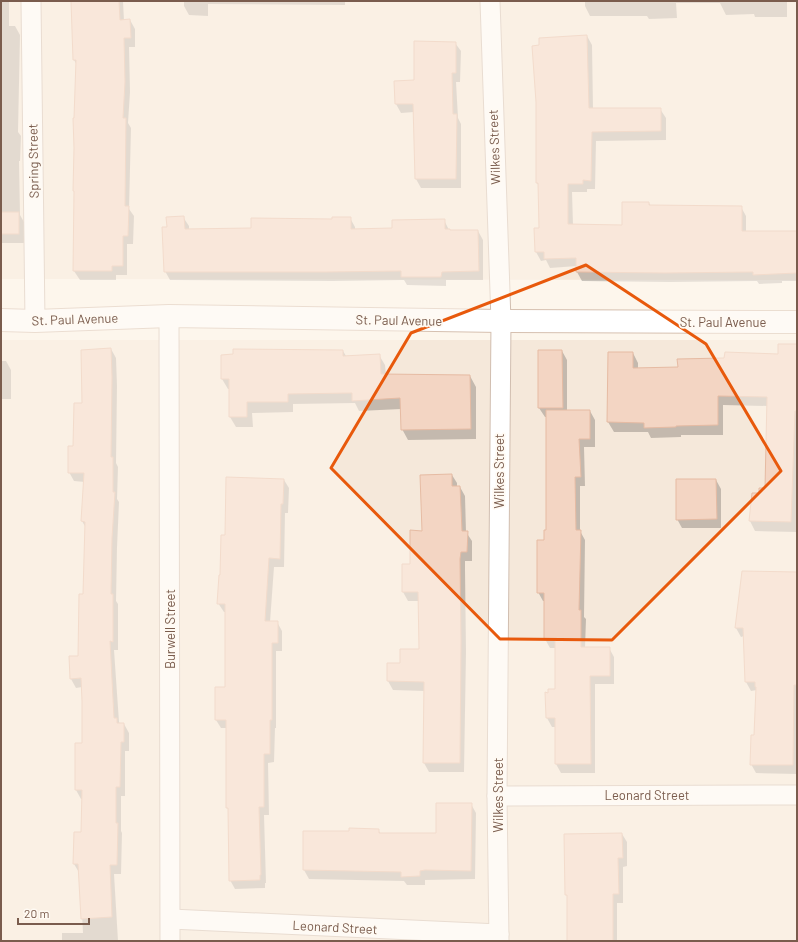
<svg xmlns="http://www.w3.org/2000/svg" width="798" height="942" font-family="Barlow,sans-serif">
<rect width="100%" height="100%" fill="#fdf6ec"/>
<g fill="#f5e8da">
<path d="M 1,1 L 797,1 L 797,280 L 1,279 Z"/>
<rect x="1" y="340" width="796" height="601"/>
</g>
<g fill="#0003">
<path d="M 1,1 L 9,1 L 9,26 L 15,26 L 20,35 L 18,132 L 21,136 L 20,161 L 19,161 L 20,215 L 24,222 L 24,243 L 1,243 Z"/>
<path d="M 73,1 L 123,1 L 124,21 L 130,20 L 135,29 L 135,47 L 129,47 L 130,92 L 128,123 L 131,128 L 129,209 L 134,216 L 133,244 L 127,244 L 127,275 L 116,275 L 116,280 L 80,280 L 74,271 L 75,119 L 77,65 L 74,60 Z"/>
<path d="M 184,1 L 345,1 L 345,5 L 208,4 L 208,16 L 189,15 L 184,6 Z"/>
<path d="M 585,1 L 787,1 L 787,17 L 755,17 L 754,14 L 726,15 L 720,3 L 676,3 L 677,18 L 649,19 L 647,16 L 590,16 L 585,6 Z"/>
<path d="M 587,36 L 592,45 L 593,109 L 660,109 L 666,118 L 666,140 L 596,141 L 595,189 L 587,189 L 587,192 L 572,192 L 573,225 L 623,226 L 649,203 L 651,206 L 741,207 L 746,216 L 746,232 L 797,232 L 797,281 L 782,281 L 782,283 L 759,284 L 757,281 L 670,282 L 582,281 L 577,272 L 577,266 L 550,268 L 546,260 L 541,261 L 536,252 L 540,229 L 539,186 L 537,183 Z"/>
<path d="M 455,43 L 461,51 L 460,82 L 456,82 L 458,118 L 461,124 L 461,188 L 421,188 L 416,179 L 414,112 L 401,113 L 396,104 L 415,81 Z"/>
<path d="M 183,217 L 189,226 L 189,230 L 252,229 L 350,218 L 355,227 L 355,230 L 393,229 L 444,220 L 449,230 L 478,231 L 483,240 L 483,280 L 446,280 L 446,286 L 407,285 L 404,280 L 332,281 L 170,280 L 165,271 L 168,228 Z"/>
<path d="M 797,345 L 797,532 L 755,531 L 750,521 L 753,494 L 760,494 L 766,489 L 768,406 L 723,405 L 723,435 L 681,435 L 681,437 L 651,438 L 648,432 L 614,432 L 608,422 L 633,353 L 638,363 L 638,369 L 679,368 L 725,359 L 779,355 Z"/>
<path d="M 111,349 L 116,358 L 117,386 L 116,463 L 118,467 L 117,499 L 119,502 L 117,548 L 116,601 L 118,604 L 118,650 L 114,650 L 119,722 L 120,724 L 124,724 L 129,733 L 129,751 L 125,751 L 125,796 L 121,796 L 121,831 L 122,833 L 121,874 L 114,874 L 118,941 L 62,941 L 62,933 L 83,933 L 80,874 L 74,864 L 75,833 L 82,833 L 83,799 L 81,799 L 76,790 L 83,744 L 82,687 L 76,688 L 71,679 L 79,657 L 84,595 L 86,528 L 82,521 L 85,482 L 74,481 L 69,472 L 83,404 Z"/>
<path d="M 343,351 L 346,356 L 379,355 L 385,365 L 386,375 L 470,376 L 476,387 L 476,439 L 408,440 L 402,429 L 401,409 L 359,411 L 355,403 L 293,404 L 293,412 L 252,413 L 253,427 L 236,427 L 230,417 L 230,389 L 228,389 L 222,379 Z"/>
<path d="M 562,351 L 567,360 L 567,411 L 590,411 L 595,420 L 595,447 L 584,447 L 585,486 L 580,486 L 580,531 L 585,540 L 584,617 L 586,619 L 585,648 L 609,648 L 614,657 L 614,684 L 595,684 L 595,773 L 561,773 L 556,764 L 556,727 L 552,727 L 547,718 L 546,693 L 549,694 L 556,690 L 556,648 L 550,648 L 545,639 L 545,601 L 543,601 L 538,592 L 547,531 L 547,417 L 545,417 L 539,408 Z"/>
<path d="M 1,361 L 6,361 L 11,370 L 11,399 L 1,399 Z"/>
<path d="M 452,475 L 457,483 L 457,487 L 460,487 L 465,496 L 466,532 L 472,541 L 472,561 L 465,561 L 465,569 L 466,652 L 464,772 L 429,772 L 424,763 L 425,691 L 393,690 L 388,681 L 401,664 L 420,650 L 419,601 L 408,601 L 403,592 L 423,532 Z"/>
<path d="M 284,480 L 289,488 L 288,513 L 285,513 L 284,567 L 274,567 L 270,622 L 277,622 L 282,631 L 282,651 L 276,651 L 276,728 L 275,728 L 274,762 L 268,763 L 269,815 L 264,815 L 266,883 L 265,883 L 265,888 L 235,889 L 230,880 L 229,811 L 227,807 L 227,728 L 221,728 L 216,720 L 226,688 L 226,612 L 224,612 L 218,603 L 226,536 Z"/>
<path d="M 716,480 L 721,489 L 721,528 L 682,528 L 677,519 Z"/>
<path d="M 797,573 L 797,774 L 756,773 L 751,764 L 754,736 L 757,690 L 751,691 L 746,682 L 744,636 L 741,637 L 736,628 Z"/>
<path d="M 471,804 L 476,813 L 475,879 L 425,880 L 425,885 L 407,885 L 404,881 L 309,879 L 304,870 L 304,832 L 350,832 L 378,830 L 381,834 L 437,834 Z"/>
<path d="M 622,834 L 627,842 L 627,866 L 623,867 L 623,903 L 617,903 L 617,941 L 565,941 L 565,940 L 568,940 L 568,898 L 566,894 Z"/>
</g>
<g fill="#f3d5c3" stroke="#e6bba3">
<path d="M 71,1 L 119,1 L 120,20 L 130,19 L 131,38 L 124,38 L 125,82 L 123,118 L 126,118 L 125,206 L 129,206 L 128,236 L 123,236 L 123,266 L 112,266 L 112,271 L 73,271 L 74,191 L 73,191 L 74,148 L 73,118 L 74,118 L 76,60 L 73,60 Z"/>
<path d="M 587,35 L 589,108 L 661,108 L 661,131 L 592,132 L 591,181 L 583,180 L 583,184 L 568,184 L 568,224 L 622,225 L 622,202 L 649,202 L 649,205 L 742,206 L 742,231 L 797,231 L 797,273 L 753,275 L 753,272 L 665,273 L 576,272 L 576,258 L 544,259 L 544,252 L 535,252 L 534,228 L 539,228 L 538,183 L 536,183 L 536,102 L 532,46 L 539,45 L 539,38 Z"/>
<path d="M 414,41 L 456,42 L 456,73 L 452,73 L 453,114 L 457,114 L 456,179 L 415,179 L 413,104 L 395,104 L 394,81 L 414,80 Z"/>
<rect x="1" y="212" width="18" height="22"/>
<path d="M 184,216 L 185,229 L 251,228 L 251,218 L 332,219 L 332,217 L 351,217 L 351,229 L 392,228 L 392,220 L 445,219 L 445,229 L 450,229 L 450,230 L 478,230 L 479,271 L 442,272 L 441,277 L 401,277 L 401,271 L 327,272 L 164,272 L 162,227 L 167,227 L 166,217 Z"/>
<path d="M 778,344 L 797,344 L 797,411 L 795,411 L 791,522 L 749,521 L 752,493 L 759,493 L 759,488 L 765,488 L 767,397 L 718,396 L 718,425 L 676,426 L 676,427 L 644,428 L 644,423 L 607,422 L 608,352 L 633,352 L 633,368 L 678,367 L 677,359 L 724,358 L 725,352 L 778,354 Z"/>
<path d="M 111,348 L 112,377 L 111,457 L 113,457 L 113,492 L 115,492 L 112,538 L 111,594 L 113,594 L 113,642 L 110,641 L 114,718 L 117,718 L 117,723 L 124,723 L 124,742 L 121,742 L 120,787 L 116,787 L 116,823 L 118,823 L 117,865 L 110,865 L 112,917 L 81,919 L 78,864 L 73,864 L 74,832 L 81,832 L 82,790 L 75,790 L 75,743 L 82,743 L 82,701 L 81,678 L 70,679 L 69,656 L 78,656 L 79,594 L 83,594 L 85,522 L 81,521 L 84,473 L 68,473 L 68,446 L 73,446 L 74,403 L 82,403 L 81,350 Z"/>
<path d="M 233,349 L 343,350 L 343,356 L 380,354 L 381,374 L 470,375 L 471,429 L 401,430 L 400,398 L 352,401 L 352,393 L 288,394 L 288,402 L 247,402 L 247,417 L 229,417 L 229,379 L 221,379 L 221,355 L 233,354 Z"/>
<path d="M 538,350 L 562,350 L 563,408 L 538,408 Z"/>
<path d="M 546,410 L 590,410 L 590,439 L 579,439 L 581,477 L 575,477 L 576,530 L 581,530 L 579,610 L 581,610 L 581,647 L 610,647 L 610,676 L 590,676 L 591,764 L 555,764 L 555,718 L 546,718 L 545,692 L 548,693 L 548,689 L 555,689 L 555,640 L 544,640 L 544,593 L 537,593 L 537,540 L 544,540 L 544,530 L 546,530 Z"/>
<path d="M 452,474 L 452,486 L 460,486 L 462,531 L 468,531 L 467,552 L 461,552 L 460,559 L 461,642 L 460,763 L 423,763 L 424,682 L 387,681 L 387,663 L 400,663 L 400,649 L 419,649 L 418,592 L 402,592 L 402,564 L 410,564 L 410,530 L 422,531 L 420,475 Z"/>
<path d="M 226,477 L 284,479 L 283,504 L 281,504 L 280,559 L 269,558 L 265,621 L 278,621 L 278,643 L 272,643 L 272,720 L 270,720 L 270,754 L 264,754 L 264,807 L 259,807 L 261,875 L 260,875 L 260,880 L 229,881 L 228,808 L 226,808 L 226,720 L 215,720 L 215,687 L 225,687 L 225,604 L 217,604 L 219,575 L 220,575 L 221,535 L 225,535 Z"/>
<path d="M 676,479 L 716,479 L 717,519 L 676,520 Z"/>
<path d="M 742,571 L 797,572 L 797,685 L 794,685 L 793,765 L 750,765 L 751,735 L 754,735 L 756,687 L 755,687 L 755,682 L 745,682 L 743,628 L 735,628 Z"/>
<path d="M 436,803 L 472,803 L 471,871 L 425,870 L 420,871 L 420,876 L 401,877 L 401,872 L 303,870 L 303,831 L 349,831 L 349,828 L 379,829 L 379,833 L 436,833 Z"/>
<path d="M 622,833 L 623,858 L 618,858 L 619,894 L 613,894 L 613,941 L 567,941 L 567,895 L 565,895 L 564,834 Z"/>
</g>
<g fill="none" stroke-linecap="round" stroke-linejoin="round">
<g stroke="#d1beb0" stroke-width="21">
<g id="street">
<path d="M 31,1 L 35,321"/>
<path d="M 490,1 L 501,321 L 497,796 L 499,941"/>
<path d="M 169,316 L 170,941"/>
<path d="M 497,796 L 797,795"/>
<path d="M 171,919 L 499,934"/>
</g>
</g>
<g stroke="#d6c0b0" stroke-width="24">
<path id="secondary" d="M 1,320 L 35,321 L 169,316 L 501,321 L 797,322"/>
</g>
<use href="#street" stroke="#fff" stroke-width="19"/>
<use href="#secondary" stroke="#fff" stroke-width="22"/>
</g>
<path d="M0 0H798V942H0ZM 586,265 L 706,344 L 781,471 L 612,640 L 500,639 L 331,468 L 411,333 Z" fill="#fdf6ec" fill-opacity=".55" fill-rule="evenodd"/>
<path fill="none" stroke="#e8590c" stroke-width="3" stroke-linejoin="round" d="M 586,265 L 706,344 L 781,471 L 612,640 L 500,639 L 331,468 L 411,333 Z"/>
<g text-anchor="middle" stroke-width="3.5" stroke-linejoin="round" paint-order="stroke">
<g font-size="13" fill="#7a5c4d" stroke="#fffaf3">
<text transform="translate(494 147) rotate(-92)" y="5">Wilkes Street</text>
<text transform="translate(33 161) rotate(-91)" y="5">Spring Street</text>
<text transform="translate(75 319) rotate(-2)" y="5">St. Paul Avenue</text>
<text transform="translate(399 320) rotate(1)" y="5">St. Paul Avenue</text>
<text x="723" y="327">St. Paul Avenue</text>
<text transform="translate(499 471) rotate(-90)" y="5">Wilkes Street</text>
<text transform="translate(170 629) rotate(-90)" y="5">Burwell Street</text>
<text transform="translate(498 795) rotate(-90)" y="5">Wilkes Street</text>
<text x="647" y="800">Leonard Street</text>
<text transform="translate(335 927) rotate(3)" y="5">Leonard Street</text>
</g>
</g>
<rect width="798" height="942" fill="none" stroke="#7a5c4d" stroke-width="4"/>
<path d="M18 918v6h71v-6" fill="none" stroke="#7a5c4d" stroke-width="2"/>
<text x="24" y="918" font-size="12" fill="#7a5c4d" stroke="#fffaf3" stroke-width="3" paint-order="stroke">20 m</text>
</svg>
